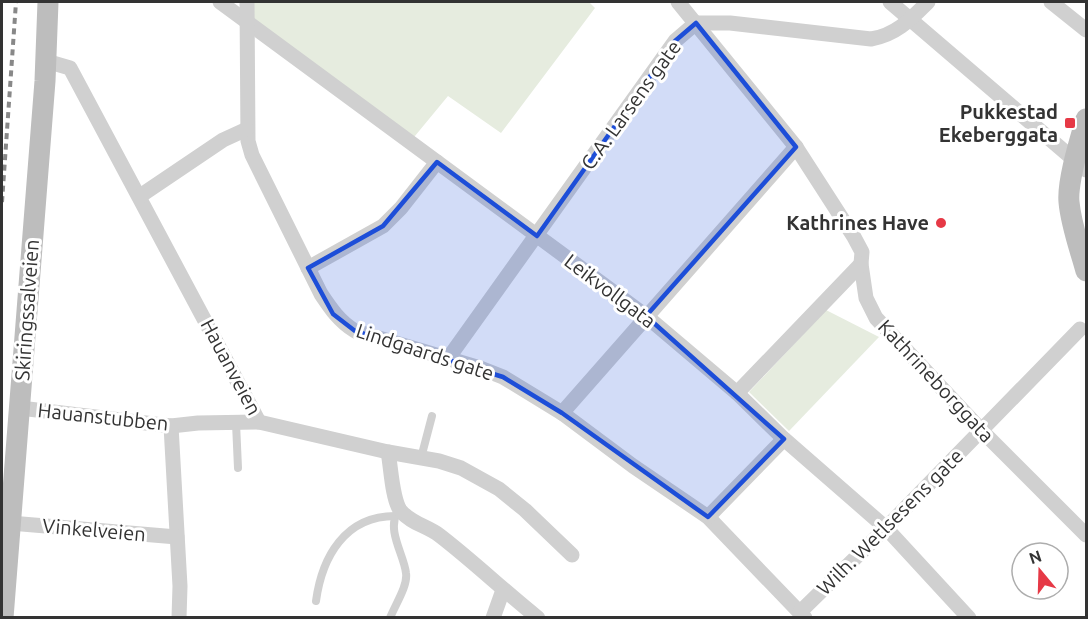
<svg xmlns="http://www.w3.org/2000/svg" width="1088" height="619" font-family="Ubuntu,sans-serif">
<rect width="100%" height="100%" fill="#fff"/>
<g fill="#e6ecdf">
<path d="M 247,2 L 589,2 L 595,8 L 501,133 L 448,96 L 410,142 L 247,21 Z"/>
<path d="M 826,310 L 879,337 L 789,431 L 749,392 Z"/>
</g>
<g fill="none" stroke-linecap="round" stroke-linejoin="round">
<g stroke="#d0d0d0" stroke-width="8">
<path d="M 236,423 L 238,468"/>
<path d="M 421,458 L 432,416"/>
<path d="M 316,601 C 322,557 345,516 395,516"/>
<path d="M 390,618 C 395,605 408,586 406,573 C 404,555 387,531 397,513"/>
</g>
<g stroke="#d0d0d0" stroke-width="15">
<path d="M 220,2 L 646,316 L 737,393 L 784,439 L 886,528 L 969,618"/>
<path d="M 247,2 L 248,141 L 252,155 L 321,294 C 331,309 339,321 355,331 L 480,368 L 503,377 L 562,413 L 633,466 L 708,517 L 805,618"/>
<path d="M 678,2 L 796,147 L 854,237 L 862,252 L 861,264 L 866,298 L 876,318 L 981,430 L 1086,535"/>
<path d="M 890,2 L 1086,170"/>
<path d="M 1051,2 L 1086,30"/>
<path d="M 46,61 L 70,68 L 259,422"/>
<path d="M 140,196 L 223,140 L 247,129"/>
<path d="M 308,268 L 383,226 L 401,208 L 437,162"/>
<path d="M 447,360 L 675,41 L 696,23 L 730,23 L 871,39 C 896,35 911,19 928,2"/>
<path d="M 737,393 L 861,264"/>
<path d="M 20,408 L 171,426 L 198,423 L 259,422 L 388,452 L 439,461 L 461,468 L 499,489 L 525,510 L 572,555"/>
<path d="M 562,413 L 796,147"/>
<path d="M 171,426 L 180,586 L 179,618"/>
<path d="M 388,452 C 391,467 392,498 400,510 C 410,523 427,526 439,535 C 473,561 504,591 538,618"/>
<path d="M 708,517 L 784,439"/>
<path d="M 10,523 L 177,537"/>
<path d="M 800,612 L 886,528 L 1080,329"/>
<path d="M 493,618 L 503,590"/>
</g>
<g stroke="#bdbdbd" stroke-width="21">
<path d="M 1086,119 C 1080,140 1067,181 1069,202 C 1071,225 1080,249 1086,271"/>
<path d="M 3,618 L 45,81 L 48,2"/>
</g>
<path stroke="#888" stroke-width="4" stroke-dasharray="6 4.5" stroke-linecap="butt" d="M 2,202 L 16,2"/>
</g>
<path fill="#1d4ed8" fill-opacity="0.2" stroke="#1d4ed8" stroke-width="4.5" stroke-linejoin="round" d="M 696,23 L 796,147 L 646,316 L 784,439 L 708,517 L 562,413 L 503,377 L 355,331 L 333,314 L 308,268 L 383,226 L 437,162 L 537,236 L 675,41 Z"/>
<g fill="#e63946" stroke="#fff" stroke-width="2">
<rect x="1064" y="117" width="12" height="12" rx="3"/>
<circle cx="941" cy="223" r="6"/>
</g>
<g text-anchor="middle" stroke-width="6" stroke-linejoin="round" paint-order="stroke">
<g font-size="20" fill="#333" stroke="#fff">
<text transform="translate(631 105) rotate(-54)" y="7">C.A. Larsens gate</text>
<text transform="translate(610 291) rotate(37)" y="7">Leikvollgata</text>
<text transform="translate(27 310) rotate(-86)" y="7">Skiringssalveien</text>
<text transform="translate(425 352) rotate(18)" y="7">Lindgaards gate</text>
<text transform="translate(231 367) rotate(62)" y="7">Hauanveien</text>
<text transform="translate(936 381) rotate(47)" y="7">Kathrineborggata</text>
<text transform="translate(103 417) rotate(6)" y="7">Hauanstubben</text>
<text transform="translate(890 522) rotate(-45)" y="7">Wilh. Wetlsesens gate</text>
<text transform="translate(94 530) rotate(5)" y="7">Vinkelveien</text>
</g>
<g font-size="20" font-weight="bold" fill="#333" stroke="#fff" text-anchor="end">
<text x="1058" y="119">Pukkestad<tspan x="1058" dy="23">Ekeberggata</tspan></text>
<text x="929" y="230">Kathrines Have</text>
</g>
</g>
<rect width="1088" height="619" fill="none" stroke="#333333" stroke-width="6"/>
<g transform="translate(1040 571) rotate(341)"><circle r="28" fill="#ffffff" stroke="#adadad" stroke-width="1.5"/>
<path d="M0-4.5L10 22L0 15L-10 22Z" fill="#e63946"/>
<text y="-9" font-size="16" font-weight="bold" text-anchor="middle" fill="#333333">N</text>
</g>
</svg>
